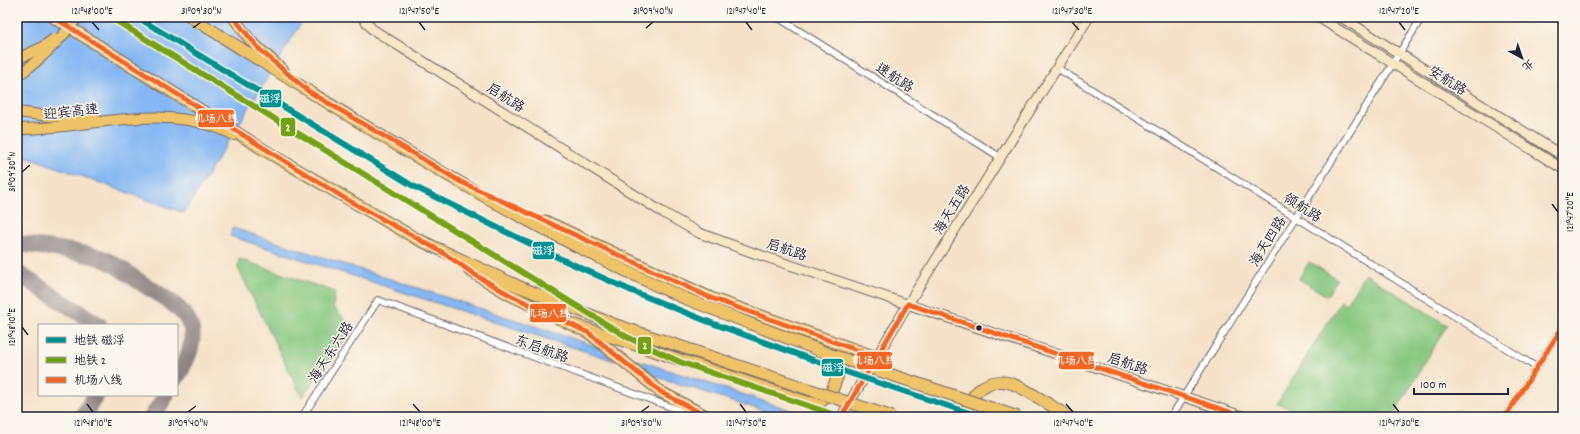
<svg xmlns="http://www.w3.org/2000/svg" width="1580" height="434" font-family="Dekko,'LXGW WenKai TC',sans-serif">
<rect width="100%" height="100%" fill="#fbf7ec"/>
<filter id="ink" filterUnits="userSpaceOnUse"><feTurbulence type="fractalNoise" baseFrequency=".025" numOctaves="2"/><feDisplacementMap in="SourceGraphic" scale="8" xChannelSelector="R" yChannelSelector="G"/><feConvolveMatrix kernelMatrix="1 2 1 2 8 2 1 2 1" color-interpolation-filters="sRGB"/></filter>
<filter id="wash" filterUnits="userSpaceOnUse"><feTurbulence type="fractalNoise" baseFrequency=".012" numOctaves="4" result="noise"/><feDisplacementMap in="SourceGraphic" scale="16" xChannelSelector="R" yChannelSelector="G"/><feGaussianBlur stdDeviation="0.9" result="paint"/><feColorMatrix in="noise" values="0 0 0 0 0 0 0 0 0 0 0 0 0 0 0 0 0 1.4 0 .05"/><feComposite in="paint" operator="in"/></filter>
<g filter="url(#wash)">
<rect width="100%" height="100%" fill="#f5e2c8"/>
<g fill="#88c880" stroke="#55755e">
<path d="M 239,259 L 335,292 L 333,307 L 353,328 L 302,397 L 238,268 Z"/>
<path d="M 1309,262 L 1337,279 L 1327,296 L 1299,279 Z"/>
<path d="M 1365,274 L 1447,325 L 1393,416 L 1395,417 L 1313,417 L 1277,404 L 1341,301 L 1346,304 Z"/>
</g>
<g fill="#85b8f3" stroke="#546d97">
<path d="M 17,17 L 305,17 L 184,213 L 17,153 Z"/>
<path d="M 233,228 L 602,348 L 615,361 L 230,236 Z"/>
<path d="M 631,358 L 812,417 L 783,417 L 648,374 Z"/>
</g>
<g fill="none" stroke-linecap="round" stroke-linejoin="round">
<g stroke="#8c8282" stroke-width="17">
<path d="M 17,243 C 45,248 75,250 101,258 C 116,263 130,276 143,284 C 187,311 209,325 177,377"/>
<path d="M 17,273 L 99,325"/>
<path d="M 82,417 L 96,395"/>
<path d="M 152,417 L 166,395"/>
</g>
</g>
</g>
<g filter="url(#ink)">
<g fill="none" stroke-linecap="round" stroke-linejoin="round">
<g stroke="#6c656c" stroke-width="8">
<g id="street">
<path d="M 777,17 L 1000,157"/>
<path d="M 1057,68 L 1536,367"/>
<path d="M 302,417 L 378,300 L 698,417"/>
<path d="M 1171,417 L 1422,17"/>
<path d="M 1505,417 L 1563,326"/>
</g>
</g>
<g stroke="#6c656c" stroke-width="11">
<g id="secondary">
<path d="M 1318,17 L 1563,169"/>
<path d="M 1341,17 L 1563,156"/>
<path d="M 363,18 L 372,29 L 662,212 L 699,233 L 754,253 L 1245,417"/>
<path d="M 841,417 L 908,304 L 1089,17"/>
</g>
</g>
<g stroke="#6c656c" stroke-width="12">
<g id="primary">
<path d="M 233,17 L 250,40 L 284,71"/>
<path d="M 17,112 L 49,116 L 95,118"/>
<path d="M 17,129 C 89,130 165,99 234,135"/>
</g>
</g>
<g stroke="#6c656c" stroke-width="13">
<g id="highway">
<path d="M 53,17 L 269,153 L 415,238 L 520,287 L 616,325 L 661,340"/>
<path d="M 191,17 C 349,117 513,222 684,298"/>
<path d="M 545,221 L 711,298 L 876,357"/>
<path d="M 469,270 L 510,295 L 589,333 L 661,392 L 708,417"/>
<path d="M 567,322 L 810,403 L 822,401 L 831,393 L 844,360 L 842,351"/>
<path d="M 966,417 C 967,394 989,375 1013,384 C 1032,392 1051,406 1069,417"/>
</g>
</g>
<use href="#street" stroke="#fff" stroke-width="6"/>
<use href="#secondary" stroke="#f9e7c3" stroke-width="9"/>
<use href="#primary" stroke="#efc469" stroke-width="10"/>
<use href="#highway" stroke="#efc469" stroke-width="11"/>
<g stroke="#6c656c" stroke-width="12" stroke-linecap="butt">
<g id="primary-bridge">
<path d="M 17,59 L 41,48 L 54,39"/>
<path d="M 17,76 C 41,60 60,40 78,17"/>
</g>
</g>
<g stroke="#6c656c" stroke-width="13" stroke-linecap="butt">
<g id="highway-bridge">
<path d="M 684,298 L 829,354 L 1018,417"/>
<path d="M 661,340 L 892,417"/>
</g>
</g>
<use href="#primary-bridge" stroke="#efc469" stroke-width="10"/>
<use href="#highway-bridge" stroke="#efc469" stroke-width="11"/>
<g stroke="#fbf7ec" stroke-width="8">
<g id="bus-1">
<path d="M 53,17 L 346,199 L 442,252 L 477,276 L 510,295 L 589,333 L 661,392 L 708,417"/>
<path d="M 233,17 L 260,50 L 308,91 L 461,182 L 711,298 L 876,357"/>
<path d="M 908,304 L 1245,417"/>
<path d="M 841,417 L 908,304"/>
<path d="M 1505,417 L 1563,326"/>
</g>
</g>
<use href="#bus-1" stroke="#f26522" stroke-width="5"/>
<g stroke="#fbf7ec" stroke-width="9">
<path id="metro-1" d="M 137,17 L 413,186 L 559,258 L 632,291 L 709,322 L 846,372 L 981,417"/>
</g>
<g stroke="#fbf7ec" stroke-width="9">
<path id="metro-2" d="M 110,17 L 627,337 L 680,362 L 841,417"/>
</g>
<use href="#metro-1" stroke="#009090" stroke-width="6"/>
<use href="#metro-2" stroke="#74a112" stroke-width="6"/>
</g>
</g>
<path fill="none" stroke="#22223b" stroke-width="1.5" d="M 92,22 L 99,30M 419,22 L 425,30M 746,22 L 752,30M 1072,22 L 1079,30M 1399,22 L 1405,30M 193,28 L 201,22M 646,28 L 653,22M 22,172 L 30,165M 1552,204 L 1558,212M 22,327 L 28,335M 87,404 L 93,412M 413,404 L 420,412M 740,404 L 746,412M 1066,404 L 1073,412M 1393,404 L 1399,412M 188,412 L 196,406M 641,412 L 649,406"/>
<circle fill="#22223b" stroke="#fbf7ec" stroke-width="1.5" cx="979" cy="328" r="3.5"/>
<g text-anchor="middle" stroke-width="3" stroke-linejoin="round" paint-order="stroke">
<g font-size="14" fill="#22223b" stroke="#fbf7ec">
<text transform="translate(895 77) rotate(33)" y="5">速航路</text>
<text transform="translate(1448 80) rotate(32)" y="5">安航路</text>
<text transform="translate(506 97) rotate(32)" y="5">启航路</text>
<text transform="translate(71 111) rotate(-6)" y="5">迎宾高速</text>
<text transform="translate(1303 207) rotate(32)" y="5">领航路</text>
<text transform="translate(951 209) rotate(-58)" y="5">海天五路</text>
<text transform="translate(1267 241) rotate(-58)" y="5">海天四路</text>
<text transform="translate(787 249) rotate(18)" y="5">启航路</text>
<text transform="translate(542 348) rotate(20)" y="5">东启航路</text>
<text transform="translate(330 352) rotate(-57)" y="5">海天东六路</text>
<text transform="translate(1128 363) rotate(19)" y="5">启航路</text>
</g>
</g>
<g stroke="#fbf7ec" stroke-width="1.5">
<rect x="259" y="89" width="23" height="19" rx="4" fill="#009090"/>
<rect x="197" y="109" width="38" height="19" rx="4" fill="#f26522"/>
<rect x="280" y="117" width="16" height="20" rx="4" fill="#74a112"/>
<rect x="532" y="241" width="23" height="19" rx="4" fill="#009090"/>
<rect x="529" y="303" width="38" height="20" rx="4" fill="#f26522"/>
<rect x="637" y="336" width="15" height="19" rx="4" fill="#74a112"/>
<rect x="856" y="351" width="37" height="19" rx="4" fill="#f26522"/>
<rect x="1058" y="351" width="37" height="19" rx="4" fill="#f26522"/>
<rect x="821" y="358" width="23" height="19" rx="4" fill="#009090"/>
</g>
<g font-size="11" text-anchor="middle" font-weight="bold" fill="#fff">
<text x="270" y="102">磁浮</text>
<text x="216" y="122">机场八线</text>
<text x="288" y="131">2</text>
<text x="543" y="254">磁浮</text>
<text x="548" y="317">机场八线</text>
<text x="645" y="349">2</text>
<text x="874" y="364">机场八线</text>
<text x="1076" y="364">机场八线</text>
<text x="833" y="371">磁浮</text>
</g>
<rect width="1580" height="434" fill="none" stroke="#fbf7ec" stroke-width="44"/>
<rect x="38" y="324" width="140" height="72" fill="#fbf7ec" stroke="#a4a2a5"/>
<rect x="46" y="337" width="20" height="6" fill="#009090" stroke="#a4a2a5"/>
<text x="74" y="344" font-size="12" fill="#22223b">地铁 磁浮</text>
<rect x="46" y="357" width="20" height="6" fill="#74a112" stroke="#a4a2a5"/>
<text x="74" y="364" font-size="12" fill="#22223b">地铁 2</text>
<rect x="46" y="377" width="20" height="6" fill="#f26522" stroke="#a4a2a5"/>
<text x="74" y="384" font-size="12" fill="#22223b">机场八线</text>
<g transform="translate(1522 58) rotate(140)" stroke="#fbf7ec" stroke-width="3" paint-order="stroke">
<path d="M0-3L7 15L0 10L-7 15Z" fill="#22223b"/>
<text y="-6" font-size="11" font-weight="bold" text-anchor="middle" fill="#22223b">北</text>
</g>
<path d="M1414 388v6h94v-6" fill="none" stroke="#22223b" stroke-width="2"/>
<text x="1420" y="388" font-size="12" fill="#22223b" stroke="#fbf7ec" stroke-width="3" paint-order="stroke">100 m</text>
<rect x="22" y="22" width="1536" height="390" fill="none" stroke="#22223b" stroke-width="1.5"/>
<g font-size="10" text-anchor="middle" fill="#22223b">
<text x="92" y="14">121°48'00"E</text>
<text x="201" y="14">31°09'30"N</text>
<text x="419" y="14">121°47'50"E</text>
<text x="653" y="14">31°09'40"N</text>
<text x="746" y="14">121°47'40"E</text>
<text x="1072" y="14">121°47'30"E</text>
<text x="1399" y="14">121°47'20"E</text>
<text transform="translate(11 172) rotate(-90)" y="4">31°09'30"N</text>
<text transform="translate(1569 212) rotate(-90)" y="4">121°47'20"E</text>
<text transform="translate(11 327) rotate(-90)" y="4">121°48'10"E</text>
<text x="93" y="426">121°48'10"E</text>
<text x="188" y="426">31°09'40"N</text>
<text x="420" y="426">121°48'00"E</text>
<text x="641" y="426">31°09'50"N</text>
<text x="746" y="426">121°47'50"E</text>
<text x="1073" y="426">121°47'40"E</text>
<text x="1399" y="426">121°47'30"E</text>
</g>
</svg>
